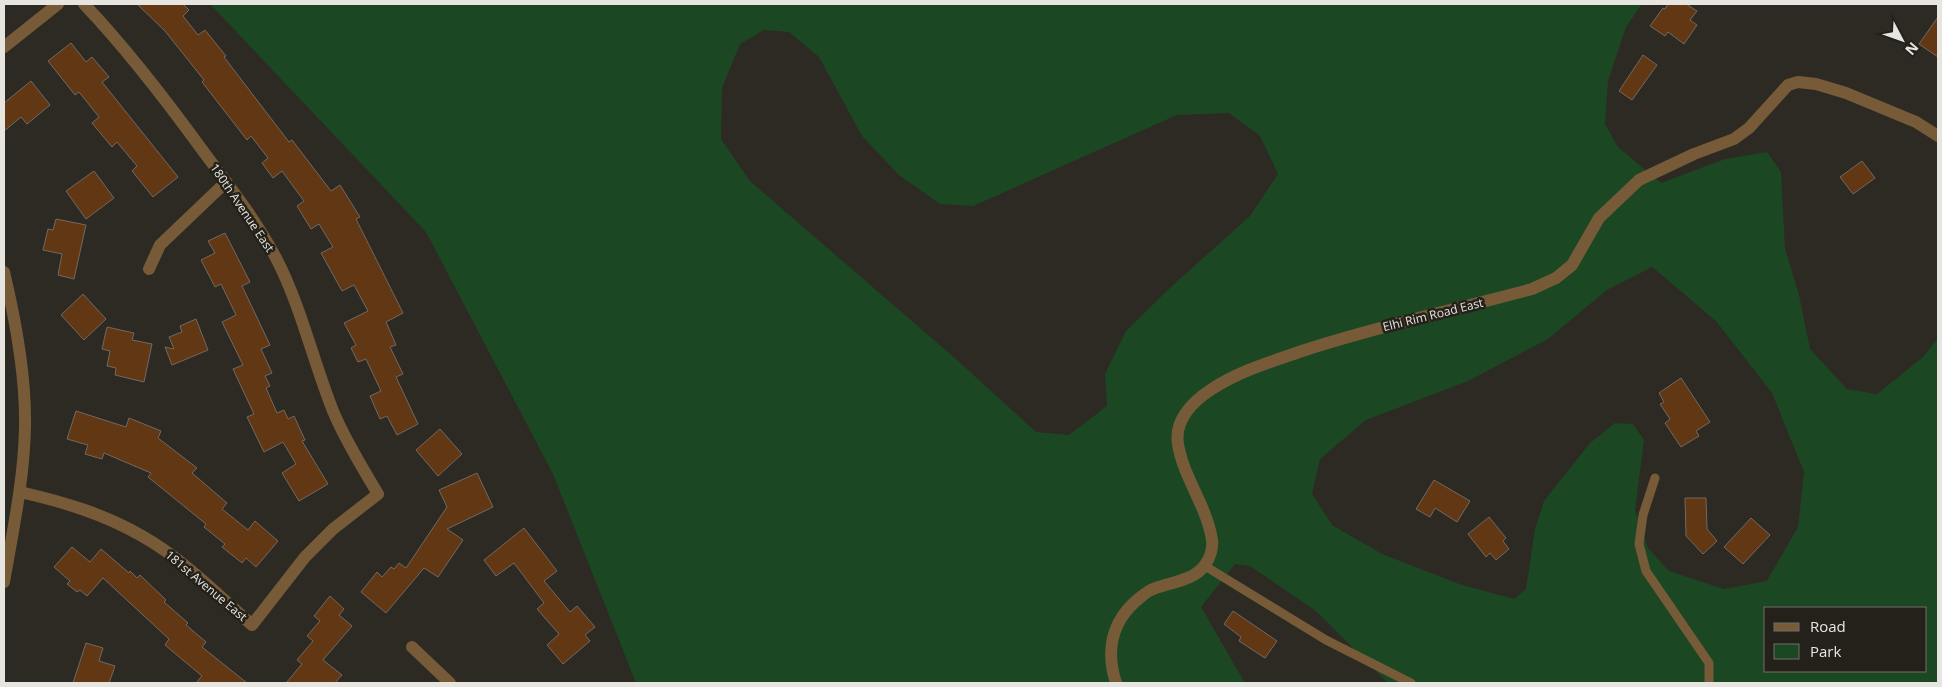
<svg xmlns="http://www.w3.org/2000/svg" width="1942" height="687" font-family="'Open Sans',sans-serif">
<rect width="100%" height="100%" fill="#2d2a23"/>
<path fill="#1c4723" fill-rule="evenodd" d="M 210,4 L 1642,4 L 1626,27 L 1608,81 L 1605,124 L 1618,147 L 1661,183 L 1725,159 L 1767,152 L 1781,172 L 1785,248 L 1799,295 L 1810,349 L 1847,389 L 1877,394 L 1923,357 L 1938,338 L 1938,683 L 1388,683 L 1316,611 L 1250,566 L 1235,564 L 1201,607 L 1245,683 L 636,683 L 553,474 L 426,232 ZM 764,30 L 789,32 L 819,57 L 862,136 L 899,175 L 940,204 L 973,206 L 1177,115 L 1229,113 L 1260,136 L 1278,174 L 1250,216 L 1172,286 L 1126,331 L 1105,374 L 1107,406 L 1069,435 L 1036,432 L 957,360 L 750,181 L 721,139 L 722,88 L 740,44 ZM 1652,267 L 1716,321 L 1772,393 L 1804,472 L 1798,527 L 1767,581 L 1724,589 L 1669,571 L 1648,548 L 1635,510 L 1644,440 L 1633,424 L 1615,423 L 1590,443 L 1544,501 L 1535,529 L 1526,589 L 1514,599 L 1462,585 L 1382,554 L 1332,525 L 1312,494 L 1320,459 L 1366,420 L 1468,381 L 1548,339 L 1607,290 ZM 1766,608 L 1926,608 L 1926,671 L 1766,671 Z"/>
<g fill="#623714" stroke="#716963">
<path d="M 137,4 L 183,4 L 189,10 L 183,16 L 198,35 L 205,30 L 226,56 L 224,57 L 289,142 L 292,140 L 331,191 L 340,185 L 360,217 L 356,219 L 403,313 L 386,322 L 396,345 L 390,347 L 403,374 L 396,377 L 418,424 L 397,435 L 387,416 L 380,419 L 370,396 L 381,391 L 366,359 L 358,362 L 351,348 L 356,345 L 344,323 L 368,311 L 354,285 L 342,291 L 321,253 L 333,247 L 319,224 L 311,229 L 297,206 L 304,201 L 282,171 L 273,178 L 262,163 L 268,158 L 251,136 L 247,140 L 202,82 L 204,80 L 165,31 Z"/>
<path d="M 1668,4 L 1686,4 L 1697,11 L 1690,20 L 1697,25 L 1684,44 L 1668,32 L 1665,36 L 1650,26 L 1663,8 L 1665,9 Z"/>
<path d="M 1938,17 L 1938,57 L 1919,44 Z"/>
<path d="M 71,43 L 86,62 L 92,57 L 109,77 L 102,82 L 178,177 L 153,197 L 132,171 L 137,166 L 117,142 L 112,147 L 92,123 L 99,117 L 79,92 L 75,95 L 48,61 Z"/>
<path d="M 1643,55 L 1657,65 L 1632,100 L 1619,91 Z"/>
<path d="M 31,81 L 50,105 L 27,124 L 21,117 L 4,131 L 4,103 Z"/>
<path d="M 1862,161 L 1875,178 L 1853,194 L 1840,177 Z"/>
<path d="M 94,171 L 114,198 L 86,219 L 66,191 Z"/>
<path d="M 56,219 L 86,225 L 74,279 L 58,275 L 62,254 L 43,250 L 48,229 L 53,230 Z"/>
<path d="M 225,233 L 250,282 L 242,286 L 270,345 L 261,349 L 272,373 L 265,376 L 270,386 L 266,388 L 277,413 L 284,410 L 288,419 L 294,416 L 305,440 L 302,441 L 328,484 L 299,501 L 282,473 L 296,464 L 283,442 L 264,452 L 247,417 L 254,414 L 233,369 L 243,365 L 222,322 L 236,315 L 221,284 L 215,287 L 201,260 L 215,253 L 208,241 Z"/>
<path d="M 83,294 L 106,319 L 84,340 L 61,315 Z"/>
<path d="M 196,319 L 208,350 L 172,365 L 165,347 L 174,349 L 169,337 L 182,332 L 180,326 Z"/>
<path d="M 107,327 L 134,333 L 132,340 L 152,344 L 144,382 L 115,375 L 116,368 L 107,366 L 110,351 L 102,349 Z"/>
<path d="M 1681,378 L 1710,422 L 1696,431 L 1699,436 L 1681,447 L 1665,423 L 1670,419 L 1660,404 L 1664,402 L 1659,393 Z"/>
<path d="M 76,411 L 126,427 L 129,418 L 161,431 L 158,438 L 197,468 L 192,473 L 227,503 L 222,509 L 248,530 L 255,521 L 278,541 L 256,567 L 246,558 L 242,563 L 222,547 L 225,544 L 204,527 L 206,524 L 148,477 L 151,473 L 104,453 L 102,459 L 85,454 L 88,445 L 67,439 Z"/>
<path d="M 440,429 L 462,454 L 438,476 L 416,450 Z"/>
<path d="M 477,473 L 493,507 L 447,529 L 463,540 L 438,577 L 424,568 L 386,613 L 361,592 L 377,572 L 382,577 L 391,567 L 394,569 L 399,563 L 406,568 L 447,507 L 439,490 Z"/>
<path d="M 1434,480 L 1470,501 L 1457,522 L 1435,508 L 1430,517 L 1416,509 Z"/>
<path d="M 1685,498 L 1706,498 L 1707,529 L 1717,541 L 1703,554 L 1686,536 Z"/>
<path d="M 1489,517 L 1506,538 L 1503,541 L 1509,549 L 1496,560 L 1490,553 L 1486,557 L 1468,534 Z"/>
<path d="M 1751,518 L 1770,535 L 1743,564 L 1724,547 Z"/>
<path d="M 524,528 L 557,571 L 544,581 L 570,612 L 577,606 L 595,627 L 585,635 L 590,641 L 563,664 L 547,645 L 559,634 L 537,609 L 544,603 L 514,563 L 496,576 L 484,560 Z"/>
<path d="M 72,547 L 90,562 L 101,549 L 129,573 L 130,571 L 137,578 L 140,575 L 166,600 L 164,602 L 188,623 L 186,625 L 206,642 L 202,647 L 247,683 L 196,683 L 202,676 L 165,645 L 169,639 L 103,578 L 87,596 L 80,590 L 77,592 L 67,584 L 70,581 L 54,567 Z"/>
<path d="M 330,596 L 344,609 L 339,615 L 352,626 L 323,660 L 342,675 L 335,683 L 286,683 L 302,664 L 297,660 L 313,641 L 307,636 L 320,621 L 314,616 Z"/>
<path d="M 1233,611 L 1277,641 L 1265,658 L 1239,641 L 1241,637 L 1224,624 Z"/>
<path d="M 86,643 L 103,648 L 99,661 L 115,666 L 109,683 L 73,683 Z"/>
</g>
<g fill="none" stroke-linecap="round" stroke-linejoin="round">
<g stroke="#775b38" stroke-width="9">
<path d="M 1655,478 L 1643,515 L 1639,544 L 1646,571 L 1709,663 L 1709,683"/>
<path d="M 1205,566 L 1326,640 L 1411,683"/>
</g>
<g stroke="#775b38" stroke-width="12">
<path d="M 4,47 L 58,4"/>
<path d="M 149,269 L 160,245 L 226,182"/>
<path d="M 20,492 C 64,502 104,514 142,536 C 183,559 217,594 252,625 L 305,557 L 333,529 L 378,494 C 362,467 345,440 333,411 C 313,361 301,306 276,258 C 256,220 229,186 203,151 C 166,100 128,50 84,4"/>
<path d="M 412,647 L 450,683"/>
<path d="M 1116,683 C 1106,652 1111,623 1136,601 C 1141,597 1146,592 1151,590 C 1168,582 1193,582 1205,565 C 1210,558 1213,548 1212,540 C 1207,506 1183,477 1178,444 C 1174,420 1193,401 1212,389 C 1239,371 1271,362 1302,351 C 1377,326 1455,310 1532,289 L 1556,278 L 1572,265 L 1599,218 L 1639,180 L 1694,154 L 1734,139 L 1749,128 L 1788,85 L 1798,82 L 1816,84 L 1846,93 L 1916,122 L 1938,136"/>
</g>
<path stroke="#775b38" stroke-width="12" d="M 4,272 C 16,322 26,375 25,427 C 24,479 13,530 4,582"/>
</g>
<g text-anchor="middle" stroke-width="5" stroke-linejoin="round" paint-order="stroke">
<g font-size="12" fill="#e7e5e0" stroke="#232119">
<text transform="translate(242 208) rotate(56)" y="4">180th Avenue East</text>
<text transform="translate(1433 315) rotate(-14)" y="4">Elhi Rim Road East</text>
<text transform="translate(206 586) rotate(40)" y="4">181st Avenue East</text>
</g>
</g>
<rect width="1942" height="687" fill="none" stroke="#e7e5e0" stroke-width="10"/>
<rect x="1764" y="607" width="162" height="65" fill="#232119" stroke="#716f69"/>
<rect x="1774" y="623" width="25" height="8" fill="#775b38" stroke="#716f69"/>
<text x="1810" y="632" font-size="15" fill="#e7e5e0">Road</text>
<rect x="1774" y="644" width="25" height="15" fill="#1c4723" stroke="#716f69"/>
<text x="1810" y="657" font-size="15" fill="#e7e5e0">Park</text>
<g transform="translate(1902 40) rotate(131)" stroke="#232119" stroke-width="4" paint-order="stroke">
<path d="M0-4L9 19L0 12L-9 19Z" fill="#e7e5e0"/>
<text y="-8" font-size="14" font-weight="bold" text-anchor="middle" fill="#e7e5e0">N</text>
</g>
</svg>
